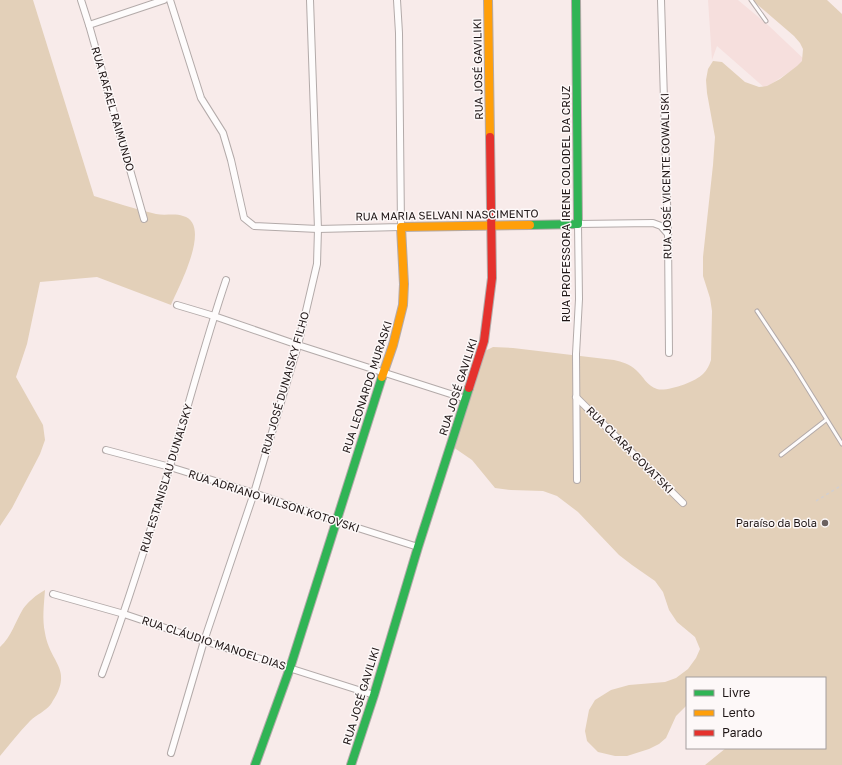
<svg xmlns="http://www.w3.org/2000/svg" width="842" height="765" font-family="'Golos Text',sans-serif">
<rect width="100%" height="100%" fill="#f8ebea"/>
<path fill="#f6dfdd" d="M 708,0 L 738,0 L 768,25 L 806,61 L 765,88 L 717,46 L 712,60 Z"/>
<g fill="#e3d0b9">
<path d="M 0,0 L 33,0 L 94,196 C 114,202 135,209 156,214 C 165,216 175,213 183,216 C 213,224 178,288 171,305 L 97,277 L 40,282 L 27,344 L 16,377 L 43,425 L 45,440 L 40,454 L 12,508 L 0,526 Z"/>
<path d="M 752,0 L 827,0 L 842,14 L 842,765 L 705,765 L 726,748 L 825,748 L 825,678 L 687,678 L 687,705 L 676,716 L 666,738 L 659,744 L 649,749 L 627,756 L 615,756 L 598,752 L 587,741 L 585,731 L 589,710 L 595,700 L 611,690 L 629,685 L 665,682 L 676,678 L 688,669 L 696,658 L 700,649 L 695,637 L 677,622 L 669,610 L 663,592 L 655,581 L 632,565 L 619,555 L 578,512 L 557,496 L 543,491 L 511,490 L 495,488 L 472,460 L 453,447 L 483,352 L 493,347 L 513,348 L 614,360 C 622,362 630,364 636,370 C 643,376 647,386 657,389 C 667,392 695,382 703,374 C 707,370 709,366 711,360 L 712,311 L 710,298 L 703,276 L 703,257 L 713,165 L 715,137 L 707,93 L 706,80 L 708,69 L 713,61 L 722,62 L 745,82 L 759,87 L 767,86 L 780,79 L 797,66 L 802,61 L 803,49 L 800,43 L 794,36 Z"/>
<path d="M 45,590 C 44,604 42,619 45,633 C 50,664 75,669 51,704 C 46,711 36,715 30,721 C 19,732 10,744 0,756 L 0,647 C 12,636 15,622 23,609 C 29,601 36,595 45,590 Z"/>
</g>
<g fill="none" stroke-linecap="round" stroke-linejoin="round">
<g stroke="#b3aaa9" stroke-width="5">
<g id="lane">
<path d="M 751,0 L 766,21"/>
<path d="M 757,311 L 793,365 L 842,444"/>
<path d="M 781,455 L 826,420"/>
</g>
</g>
<g stroke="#b3aaa9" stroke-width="8">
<g id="street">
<path d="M 81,0 L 89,25 L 144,219"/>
<path d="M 170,0 L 201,98 L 223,133 L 231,160 L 244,218 L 254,226 L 318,229 L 401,227 L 399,33 L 397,0"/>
<path d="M 661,0 L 668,234 L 669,353"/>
<path d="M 89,25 L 164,0"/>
<path d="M 177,305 L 214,316 L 298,345 L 466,399"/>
<path d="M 576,397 L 683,503"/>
<path d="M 106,450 L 170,467 L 254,493 L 336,521 L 418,547"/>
<path d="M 577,480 L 576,354 L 579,299 L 578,224 L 653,223 L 661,226 L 668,234"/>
<path d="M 53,594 L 124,614 L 204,641 L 374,695"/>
<path d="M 102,674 C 127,606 149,536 170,466 C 189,404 205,342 226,280"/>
<path d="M 171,753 L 204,641 L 254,493 L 298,345 L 317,264 L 318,229 L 310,0"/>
</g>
</g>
<g stroke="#b3aaa9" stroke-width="10">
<g id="fast">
<path d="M 530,225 L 578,224 L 576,0"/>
<path d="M 255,765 L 290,668 L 382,377"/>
<path d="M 351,765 L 374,695 L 418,547 L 469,388"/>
</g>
</g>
<g stroke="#b3aaa9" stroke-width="10">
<g id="slow">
<path d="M 488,0 L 490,137"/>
<path d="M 382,377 L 393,345 L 403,305 L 404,284 L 401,227 L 530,225"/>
</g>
</g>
<g stroke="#b3aaa9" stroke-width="10">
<path id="jam" d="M 469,388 L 484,341 L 492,278 L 490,137"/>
</g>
<path stroke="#d3cfcf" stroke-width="1.5" stroke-dasharray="3 3" stroke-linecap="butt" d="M 816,501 L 842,485"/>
<use href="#lane" stroke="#fefcfc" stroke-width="3"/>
<use href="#street" stroke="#fefcfc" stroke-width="6"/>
<use href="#fast" stroke="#30b455" stroke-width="8"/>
<use href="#slow" stroke="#ff9f0a" stroke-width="8"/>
<use href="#jam" stroke="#e5322d" stroke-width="8"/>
</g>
<circle fill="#6b6160" stroke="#fdf8f8" stroke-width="1.5" cx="825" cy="523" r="4"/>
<g text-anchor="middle" stroke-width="3" stroke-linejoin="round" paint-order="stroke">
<g font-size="11" fill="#1f1616" stroke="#fdf8f8">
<text transform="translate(478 69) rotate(-91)" y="4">RUA JOSÉ GAVILIKI</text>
<text transform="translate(113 109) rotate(74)" y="4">RUA RAFAEL RAIMUNDO</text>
<text transform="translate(666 176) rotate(-91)" y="4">RUA JOSÉ VICENTE GOWALISKI</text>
<text transform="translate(566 204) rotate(-90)" y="4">RUA PROFESSORA IRENE COLODEL DA CRUZ</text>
<text transform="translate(447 215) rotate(-1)" y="4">RUA MARIA SELVANI NASCIMENTO</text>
<text transform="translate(285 383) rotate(-74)" y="4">RUA JOSÉ DUNAISKY FILHO</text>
<text transform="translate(367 387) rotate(-72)" y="4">RUA LEONARDO MURASKI</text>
<text transform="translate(458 387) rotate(-72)" y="4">RUA JOSÉ GAVILIKI</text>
<text transform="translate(630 450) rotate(45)" y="4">RUA CLARA GOVATSKI</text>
<text transform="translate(166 478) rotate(-73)" y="4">RUA ESTANISLAU DUNALSKY</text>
<text transform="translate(274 501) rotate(18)" y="4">RUA ADRIANO WILSON KOTOVSKI</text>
<text transform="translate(214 643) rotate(18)" y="4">RUA CLÁUDIO MANOEL DIAS</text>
<text transform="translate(361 696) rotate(-73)" y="4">RUA JOSÉ GAVILIKI</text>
</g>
<g font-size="11" fill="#1f1616" stroke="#fdf8f8" text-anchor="end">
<text x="817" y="527">Paraíso da Bola</text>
</g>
</g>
<rect x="686" y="677" width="140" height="72" fill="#fdf8f8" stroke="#a49e9e"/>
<rect x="694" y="690" width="20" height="6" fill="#30b455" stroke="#a49e9e"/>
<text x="722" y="697" font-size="12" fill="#1f1616">Livre</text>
<rect x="694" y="710" width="20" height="6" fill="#ff9f0a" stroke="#a49e9e"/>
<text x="722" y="717" font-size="12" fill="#1f1616">Lento</text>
<rect x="694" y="730" width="20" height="6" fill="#e5322d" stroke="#a49e9e"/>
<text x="722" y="737" font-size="12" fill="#1f1616">Parado</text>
</svg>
